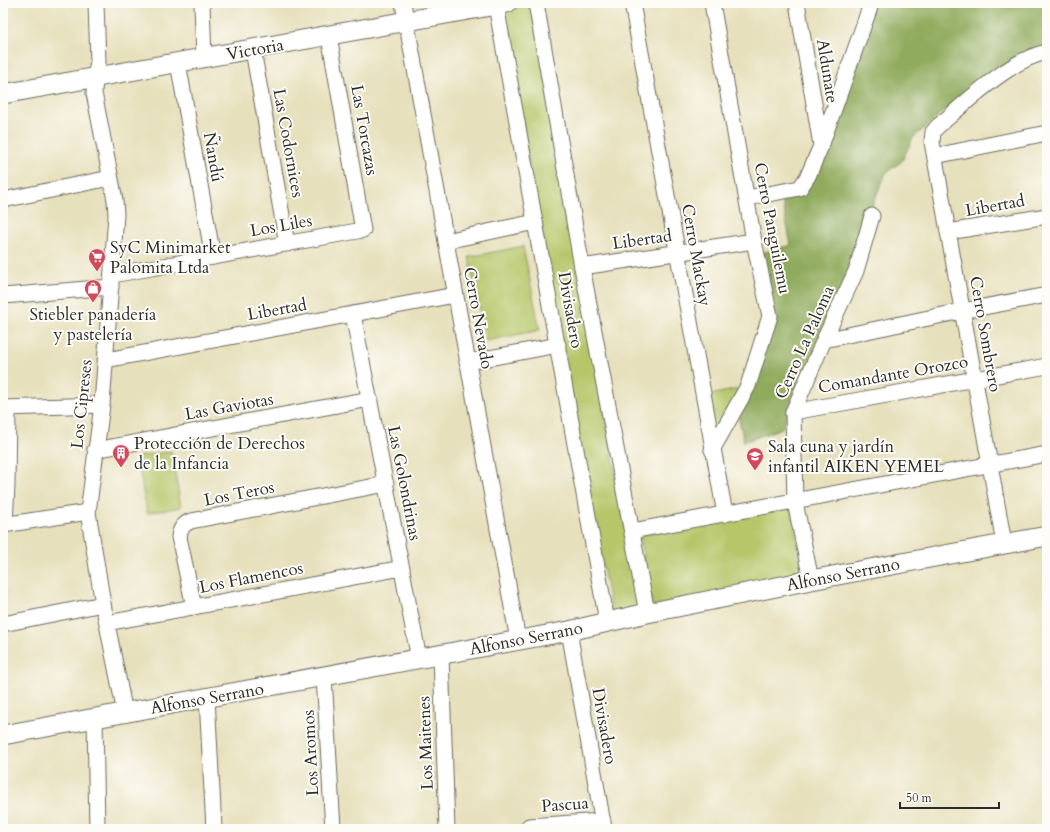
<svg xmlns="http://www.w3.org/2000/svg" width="1050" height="832" font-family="Cardo,serif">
<rect width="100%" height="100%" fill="#fdfcf7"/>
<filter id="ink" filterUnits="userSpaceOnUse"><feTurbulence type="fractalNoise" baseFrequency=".025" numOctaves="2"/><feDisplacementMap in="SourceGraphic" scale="8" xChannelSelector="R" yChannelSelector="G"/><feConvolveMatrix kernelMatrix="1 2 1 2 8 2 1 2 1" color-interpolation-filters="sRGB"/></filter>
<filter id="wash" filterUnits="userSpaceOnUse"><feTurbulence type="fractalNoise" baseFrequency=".012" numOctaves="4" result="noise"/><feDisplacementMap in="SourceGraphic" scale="16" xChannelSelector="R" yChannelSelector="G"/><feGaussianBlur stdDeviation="0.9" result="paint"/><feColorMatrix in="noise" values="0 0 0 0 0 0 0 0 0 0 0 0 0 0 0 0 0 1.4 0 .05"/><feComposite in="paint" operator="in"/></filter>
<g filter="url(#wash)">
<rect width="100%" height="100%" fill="#e7e0bc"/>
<g fill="#b6c669" stroke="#70784a">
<path d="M 532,4 L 640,609 L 612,615 L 501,10 Z"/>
<path d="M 523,246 L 540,330 L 486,341 L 469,257 Z"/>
<path d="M 743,388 L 714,439 L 705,396 Z"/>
<path d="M 171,451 L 181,507 L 147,513 L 137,457 Z"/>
<path d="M 791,507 L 803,575 L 653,607 L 639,535 Z"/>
</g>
<path fill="#90ab5d" stroke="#5e6b44" d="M 874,3 L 1047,3 L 1047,58 L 990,72 L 913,138 L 902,161 L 886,173 L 867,218 L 849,281 L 790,408 L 782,428 L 744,442 L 738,415 L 773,320 L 761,253 L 791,245 L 781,196 L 802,190 Z"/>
</g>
<g filter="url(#ink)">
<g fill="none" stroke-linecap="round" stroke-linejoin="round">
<g stroke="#6d6a5e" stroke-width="17">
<g id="minor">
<path d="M 96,3 L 98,62 L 95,78 L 94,93 L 115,200 L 116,215 L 102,405 L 88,512 L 103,604 L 125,713"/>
<path d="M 202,3 L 204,58"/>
<path d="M 403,3 L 518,640"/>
<path d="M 536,3 L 582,267 L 647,613"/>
<path d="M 632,3 L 725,514"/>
<path d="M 797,3 L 821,145"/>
<path d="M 496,5 L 607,622"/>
<path d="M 253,50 L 287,244"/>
<path d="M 178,63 L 213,257"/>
<path d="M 935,156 L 1047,133"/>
<path d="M 747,198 L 800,188 L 808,176 L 821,146 L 869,10 L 871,3"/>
<path d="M 3,200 L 110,178"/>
<path d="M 948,232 L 1047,216"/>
<path d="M 446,241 L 535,222"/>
<path d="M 582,267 L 754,241"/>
<path d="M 112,275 L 363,230 L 329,36"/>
<path d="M 3,296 L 111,287"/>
<path d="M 353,314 L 419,659"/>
<path d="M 824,340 L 962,311 L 1047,295"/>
<path d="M 106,360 L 455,295"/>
<path d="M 467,362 L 558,345"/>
<path d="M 3,408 L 102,405"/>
<path d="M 793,412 L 1047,366"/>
<path d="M 95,450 L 370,399"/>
<path d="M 712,450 L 748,386 L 770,316 L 754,241 L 712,3"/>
<path d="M 5,524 L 7,486 L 8,408"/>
<path d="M 3,525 L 88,512"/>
<path d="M 632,531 L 1047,454"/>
<path d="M 1004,543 L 932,142 L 933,132 L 937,127 C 966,103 1010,59 1047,52"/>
<path d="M 811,580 L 795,502 L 793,412 L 824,340 L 856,271 L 872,216"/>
<path d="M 194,607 L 179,537 C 180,529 183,524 191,521 L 386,484"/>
<path d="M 107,623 L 402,568"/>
<path d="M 3,624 L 103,604"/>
<path d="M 569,631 L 604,829"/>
<path d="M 441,655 L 447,829"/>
<path d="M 324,676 L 333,829"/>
<path d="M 207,698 L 214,829"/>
<path d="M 95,718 L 97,829"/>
<path d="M 529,826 L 603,821"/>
</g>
</g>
<g stroke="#6d6a5e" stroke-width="21">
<g id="tertiary">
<path d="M 3,94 L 507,3"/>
<path d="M 3,735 L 569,631 L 647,613 L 811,580 L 1047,536"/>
</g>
</g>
<use href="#minor" stroke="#fff" stroke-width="15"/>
<use href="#tertiary" stroke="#fff" stroke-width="19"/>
</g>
</g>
<defs>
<g id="supermarket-pin" transform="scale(0.9)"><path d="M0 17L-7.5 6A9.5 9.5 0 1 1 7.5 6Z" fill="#d1495b" stroke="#fdfcf7"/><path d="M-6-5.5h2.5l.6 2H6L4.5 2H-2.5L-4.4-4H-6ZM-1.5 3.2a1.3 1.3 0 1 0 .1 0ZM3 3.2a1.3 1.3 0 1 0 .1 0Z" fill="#fff"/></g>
<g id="shop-pin" transform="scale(0.9)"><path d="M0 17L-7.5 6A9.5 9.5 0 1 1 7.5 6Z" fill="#d1495b" stroke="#fdfcf7"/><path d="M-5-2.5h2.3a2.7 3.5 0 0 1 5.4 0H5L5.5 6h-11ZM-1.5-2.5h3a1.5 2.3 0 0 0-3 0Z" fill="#fff"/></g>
<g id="building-pin" transform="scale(0.9)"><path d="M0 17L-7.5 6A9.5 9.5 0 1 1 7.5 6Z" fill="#d1495b" stroke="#fdfcf7"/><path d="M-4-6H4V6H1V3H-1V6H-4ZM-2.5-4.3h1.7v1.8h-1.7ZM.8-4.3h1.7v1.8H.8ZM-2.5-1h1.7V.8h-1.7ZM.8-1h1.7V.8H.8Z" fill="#fff"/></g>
<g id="school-pin" transform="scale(0.9)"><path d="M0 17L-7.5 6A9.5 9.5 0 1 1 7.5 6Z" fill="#d1495b" stroke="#fdfcf7"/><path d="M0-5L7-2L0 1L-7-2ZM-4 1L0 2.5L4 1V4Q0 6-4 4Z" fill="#fff"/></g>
</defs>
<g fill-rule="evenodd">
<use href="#supermarket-pin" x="97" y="257"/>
<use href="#shop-pin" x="93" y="288"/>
<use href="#building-pin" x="121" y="453"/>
<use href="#school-pin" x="755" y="456"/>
</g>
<g text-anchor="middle" stroke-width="4" stroke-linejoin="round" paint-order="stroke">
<g font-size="17" fill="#2b2b2b" stroke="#fdfcf7">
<text transform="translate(255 49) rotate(-10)" y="6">Victoria</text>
<text transform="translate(828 71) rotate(81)" y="6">Aldunate</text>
<text transform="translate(365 130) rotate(80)" y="6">Las Torcazas</text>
<text transform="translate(289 143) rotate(80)" y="6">Las Codornices</text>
<text transform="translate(214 157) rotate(80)" y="6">Ñandú</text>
<text transform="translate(995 205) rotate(-10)" y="6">Libertad</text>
<text transform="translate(281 225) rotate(-10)" y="6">Los Liles</text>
<text transform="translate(773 228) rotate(79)" y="6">Cerro Panguilemu</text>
<text transform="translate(642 239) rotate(-8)" y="6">Libertad</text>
<text transform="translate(697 255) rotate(80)" y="6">Cerro Mackay</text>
<text transform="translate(277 309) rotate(-10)" y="6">Libertad</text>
<text transform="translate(571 310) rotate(80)" y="6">Divisadero</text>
<text transform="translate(479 318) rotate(80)" y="6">Cerro Nevado</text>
<text transform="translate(986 334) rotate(80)" y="6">Cerro Sombrero</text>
<text transform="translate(804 342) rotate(-66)" y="6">Cerro La Paloma</text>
<text transform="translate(893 374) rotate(-10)" y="6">Comandante Orozco</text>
<text transform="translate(81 404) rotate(-84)" y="6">Los Cipreses</text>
<text transform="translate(229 406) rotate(-10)" y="6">Las Gaviotas</text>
<text transform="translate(405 483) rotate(79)" y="6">Las Golondrinas</text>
<text transform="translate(239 493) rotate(-11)" y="6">Los Teros</text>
<text transform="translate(843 574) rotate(-11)" y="6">Alfonso Serrano</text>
<text transform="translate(251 577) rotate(-11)" y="6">Los Flamencos</text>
<text transform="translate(526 638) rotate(-11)" y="6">Alfonso Serrano</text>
<text transform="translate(207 698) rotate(-10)" y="6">Alfonso Serrano</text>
<text transform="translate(605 726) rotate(80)" y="6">Divisadero</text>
<text transform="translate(425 743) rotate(-92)" y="6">Los Maitenes</text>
<text transform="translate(310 753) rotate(-93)" y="6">Los Aromos</text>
<text transform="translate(565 804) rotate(-4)" y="6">Pascua</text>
</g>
<g font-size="17" fill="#2b2b2b" stroke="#fdfcf7" text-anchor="start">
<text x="110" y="253">SyC Minimarket<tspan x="110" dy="20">Palomita Ltda</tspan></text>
<text x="93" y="320" text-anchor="middle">Stiebler panadería<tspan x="93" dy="20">y pastelería</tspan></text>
<text x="134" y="449">Protección de Derechos<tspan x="134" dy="20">de la Infancia</tspan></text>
<text x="768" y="452">Sala cuna y jardín<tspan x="768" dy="20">infantil AIKEN YEMEL</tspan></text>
</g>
</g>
<rect width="1050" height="832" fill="none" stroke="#fdfcf7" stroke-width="16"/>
<path d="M900 802v6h99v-6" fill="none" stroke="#2b2b2b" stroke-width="2"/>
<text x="906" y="802" font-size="12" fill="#2b2b2b" stroke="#fdfcf7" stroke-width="3" paint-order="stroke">50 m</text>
</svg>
